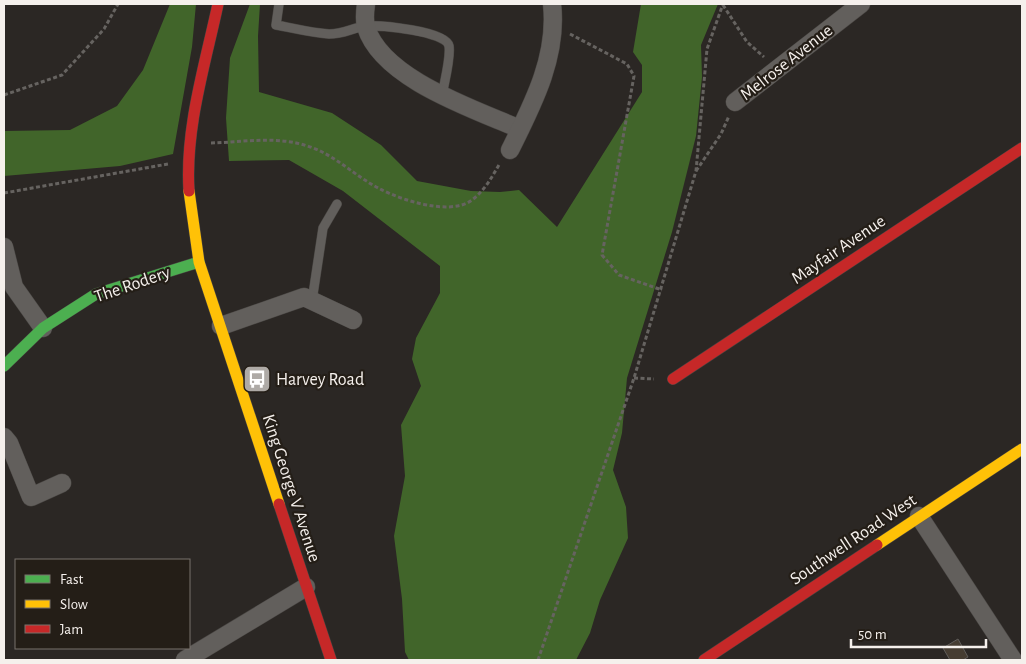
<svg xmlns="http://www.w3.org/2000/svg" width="1026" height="664" font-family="'Alegreya Sans',sans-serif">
<rect width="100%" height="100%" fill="#2b2724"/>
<g fill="#41652a">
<path d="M 170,4 L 196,4 L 192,47 L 173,154 L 120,166 L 4,176 L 4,131 L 70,130 L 117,106 L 143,70 Z"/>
<path d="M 250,4 L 260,4 L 258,36 L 259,92 L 332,113 L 381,145 L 417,181 L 471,191 L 500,192 L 519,190 L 557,227 L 642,92 L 642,65 L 633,52 L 641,4 L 718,4 L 701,45 L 702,77 L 696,136 L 672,232 L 627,378 L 622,433 L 613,470 L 626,507 L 628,538 L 600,600 L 590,633 L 576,660 L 409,660 L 405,652 L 402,599 L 394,536 L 405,476 L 401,425 L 421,386 L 412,359 L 416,338 L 440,293 L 440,266 L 343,191 L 289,160 L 229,161 L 226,118 L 230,58 Z"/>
</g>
<path fill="#463d32" stroke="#605d5a" d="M 958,639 L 968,657 L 963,660 L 950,660 L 943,648 Z"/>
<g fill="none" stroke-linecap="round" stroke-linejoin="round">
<g stroke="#484542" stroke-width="10">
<g id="lane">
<path d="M 279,4 L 276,25 C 293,28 311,33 329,34 C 344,34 352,28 366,26 C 381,25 446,31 449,46 C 451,58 444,83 442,96"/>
<path d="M 312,301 L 323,228 L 337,204"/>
</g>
</g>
<g stroke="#484542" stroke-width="19">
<g id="street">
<path d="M 366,4 C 365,11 364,19 366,27 C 382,79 474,109 520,129"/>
<path d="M 735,102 L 861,4"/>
<path d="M 510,150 C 533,104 558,56 552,4"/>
<path d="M 4,247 L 14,287 L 43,328"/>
<path d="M 221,326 L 304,297 L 353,320"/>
<path d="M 4,437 L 9,443 L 31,497 L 62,483"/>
<path d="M 919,516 L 1013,660"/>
<path d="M 185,660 L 306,587"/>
</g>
</g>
<g stroke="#484542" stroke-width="12">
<path id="fast" d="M 4,366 L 43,328 L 96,294 L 199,262"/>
</g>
<g stroke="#484542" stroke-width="12">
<g id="slow">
<path d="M 189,191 L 199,262 L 279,504"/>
<path d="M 877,545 L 1022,449"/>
</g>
</g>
<g stroke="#484542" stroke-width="12">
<g id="jam">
<path d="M 189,191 C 185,128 205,65 218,4"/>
<path d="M 673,379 L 1022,148"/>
<path d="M 279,504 L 331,660"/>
<path d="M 704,660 L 877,545"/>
</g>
</g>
<g stroke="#666360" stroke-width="3" stroke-dasharray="4 2.5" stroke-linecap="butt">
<path d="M 723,5 L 747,42 L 764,57"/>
<path d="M 570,34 L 627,64 L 634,76 L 602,255 L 619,275 L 662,290"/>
<path d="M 4,95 L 62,75 L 104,29 L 118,4"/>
<path d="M 211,143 C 245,142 281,135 313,148 C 334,156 350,171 368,182 C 390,197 448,218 472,200 C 485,190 492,177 500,163"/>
<path d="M 696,171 L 721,134 L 729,116"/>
<path d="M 4,193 L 168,164"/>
<path d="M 634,378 L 654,379"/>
<path d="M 538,660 L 634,378 L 696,171 L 707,49 L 723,4"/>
</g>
<use href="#lane" stroke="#625f5c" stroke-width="9"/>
<use href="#street" stroke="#625f5c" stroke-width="18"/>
<use href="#fast" stroke="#4caf50" stroke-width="11"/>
<use href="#slow" stroke="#ffc107" stroke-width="11"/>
<use href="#jam" stroke="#c62828" stroke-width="11"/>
</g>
<defs>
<g id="bus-square" transform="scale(1.4375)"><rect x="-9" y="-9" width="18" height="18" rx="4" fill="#aeaaa6" stroke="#241e17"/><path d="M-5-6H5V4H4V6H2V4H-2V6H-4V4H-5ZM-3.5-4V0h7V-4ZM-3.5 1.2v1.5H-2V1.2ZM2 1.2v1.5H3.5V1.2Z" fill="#fff"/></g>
</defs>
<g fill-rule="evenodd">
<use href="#bus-square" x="257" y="379"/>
</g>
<g text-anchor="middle" stroke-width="4.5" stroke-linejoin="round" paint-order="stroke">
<g font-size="18" fill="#f5f0ec" stroke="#241e17">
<text transform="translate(786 62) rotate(-38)" y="6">Melrose Avenue</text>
<text transform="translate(838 249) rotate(-34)" y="6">Mayfair Avenue</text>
<text transform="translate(132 284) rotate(-19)" y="6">The Rodery</text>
<text transform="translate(292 488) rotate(72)" y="6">King George V Avenue</text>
<text transform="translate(853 539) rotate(-34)" y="6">Southwell Road West</text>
</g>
<g font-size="18" fill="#f5f0ec" stroke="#241e17" text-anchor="start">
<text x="276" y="385">Harvey Road</text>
</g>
</g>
<rect width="1026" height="664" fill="none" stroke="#f5f0ec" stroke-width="10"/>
<rect x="15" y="559" width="175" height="90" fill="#241e17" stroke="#78726c"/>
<rect x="25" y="575" width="25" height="8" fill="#4caf50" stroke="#78726c"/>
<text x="60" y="584" font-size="15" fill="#f5f0ec">Fast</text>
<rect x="25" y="600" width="25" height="8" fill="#ffc107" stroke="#78726c"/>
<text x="60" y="609" font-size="15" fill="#f5f0ec">Slow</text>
<rect x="25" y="625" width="25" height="8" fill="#c62828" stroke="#78726c"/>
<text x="60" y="634" font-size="15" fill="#f5f0ec">Jam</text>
<path d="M851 639v8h135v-8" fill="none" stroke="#f5f0ec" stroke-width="2.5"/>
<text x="858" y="639" font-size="15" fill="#f5f0ec" stroke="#241e17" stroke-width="4" paint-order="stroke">50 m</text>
</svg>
